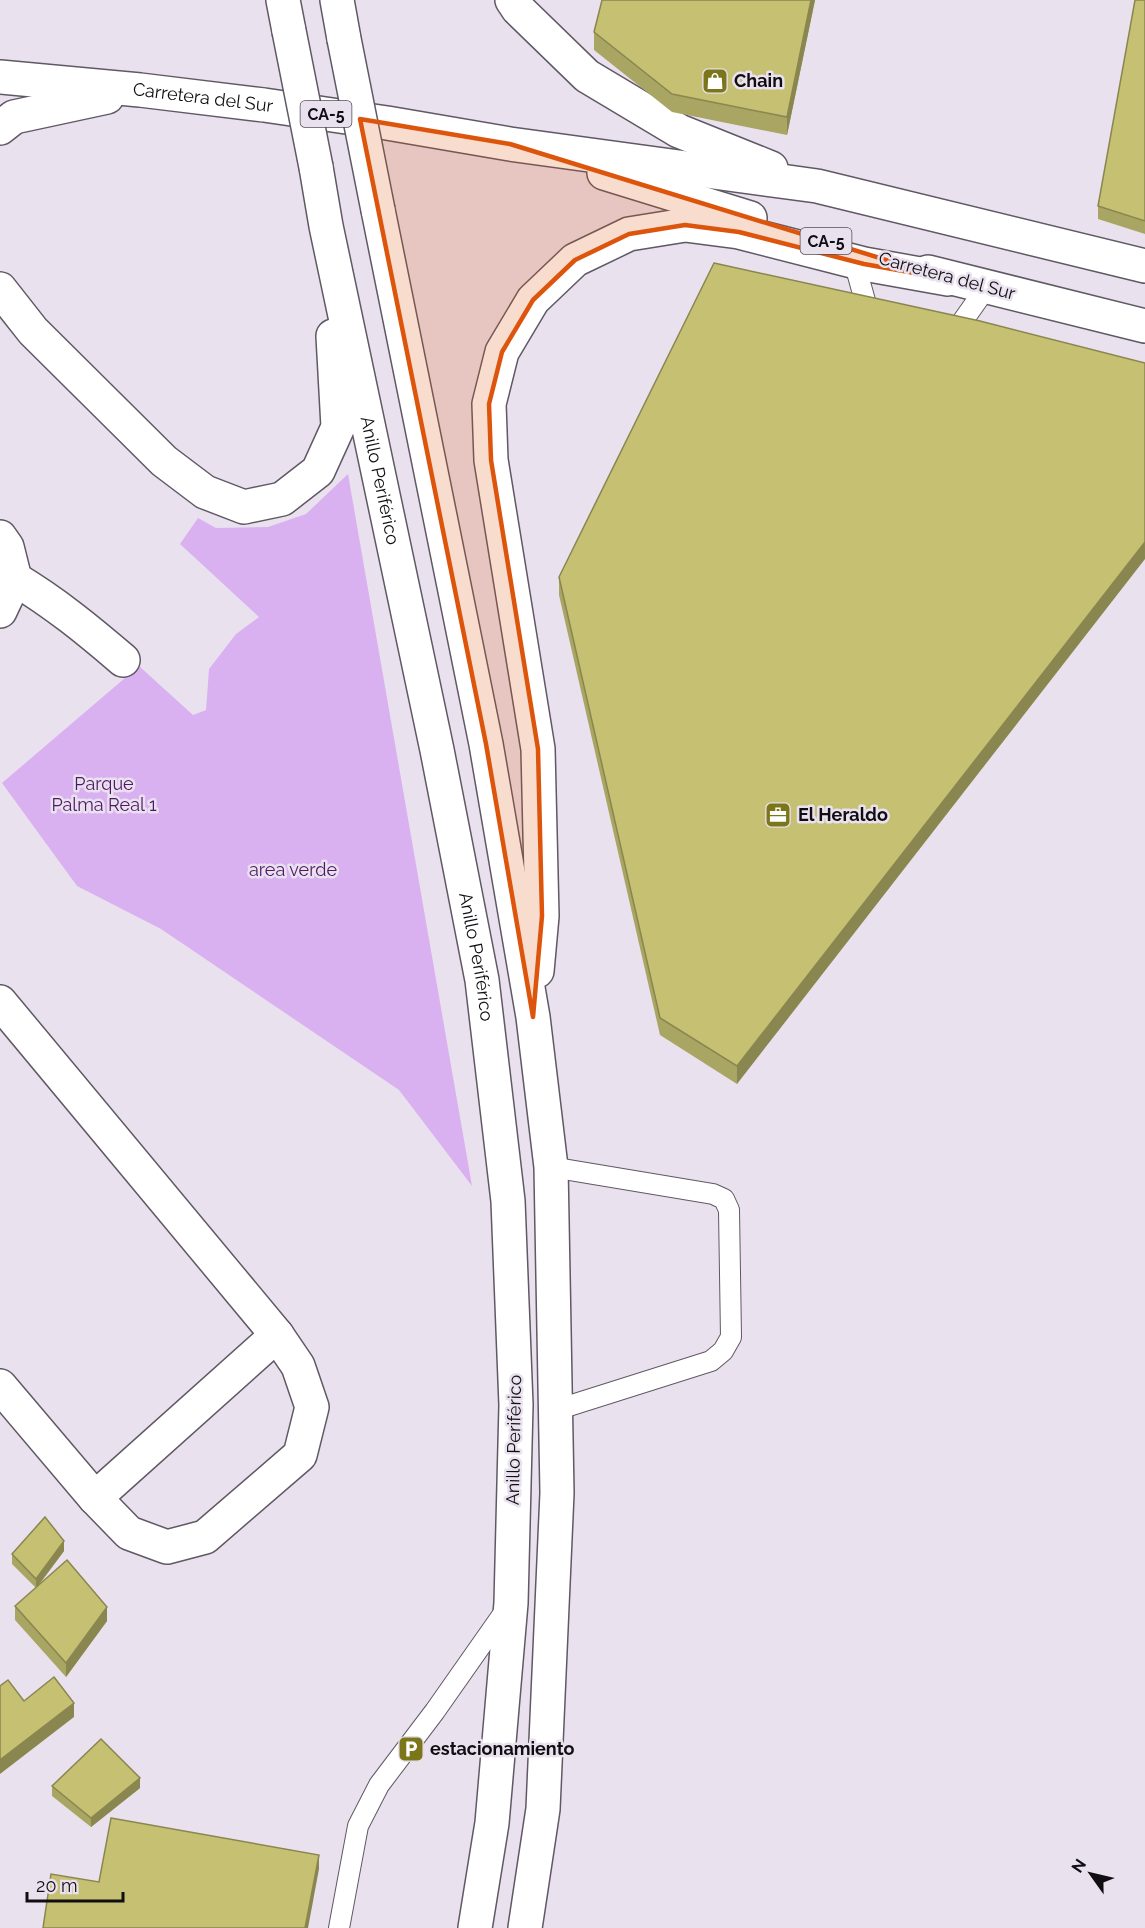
<svg xmlns="http://www.w3.org/2000/svg" width="1145" height="1928" font-family="Raleway,sans-serif">
<rect width="100%" height="100%" fill="#eae1ef"/>
<path fill="#dab1f0" d="M 348,474 L 472,1186 L 399,1090 L 161,929 L 77,886 L 2,783 L 139,666 L 193,715 L 206,710 L 209,669 L 236,634 L 259,617 L 180,544 L 198,518 L 216,528 L 268,527 L 306,514 Z"/>
<g fill="none" stroke-linecap="round" stroke-linejoin="round">
<g stroke="#605864" stroke-width="22">
<g id="service">
<path d="M 854,261 L 870,319"/>
<path d="M 950,339 L 986,288"/>
<path d="M 551,1167 L 713,1194 L 724,1199 L 729,1210 L 731,1337 L 723,1351 L 711,1361 L 556,1410"/>
<path d="M 339,1928 L 358,1826 L 379,1785 L 435,1711 L 508,1607"/>
</g>
</g>
<g stroke="#605864" stroke-width="36">
<g id="minor">
<path d="M 0,537 L 7,547 L 15,579 L 0,611"/>
<path d="M 15,579 C 55,603 88,630 123,660"/>
<path d="M 0,1002 L 277,1335 L 298,1366 L 312,1407 L 300,1455 L 205,1537 L 167,1547 L 129,1533 L 95,1498 L 0,1386"/>
<path d="M 95,1498 L 277,1335"/>
</g>
</g>
<g stroke="#605864" stroke-width="36">
<g id="trunk">
<path d="M 283,0 L 289,31"/>
<path d="M 337,0 L 344,39"/>
<path d="M 512,0 L 518,9 L 587,76 L 679,131 L 771,168"/>
<path id="s1" d="M 0,77 L 140,90 L 264,105 L 387,123 L 510,144 L 817,186 L 1145,266"/>
<path d="M 0,128 L 14,117 L 107,97"/>
<path id="s2" d="M 316,167 L 326,226 L 437,750 L 482,980 L 508,1201 L 516,1405 L 511,1603 L 492,1823 L 475,1928"/>
<path d="M 604,173 L 750,218"/>
<path d="M 378,210 L 486,744 L 533,1017 L 551,1167 L 557,1493 L 543,1809 L 525,1928"/>
<path d="M 928,272 L 1145,326"/>
<path d="M 0,289 L 33,331 L 164,461 L 205,492 L 244,507 L 282,499 L 318,471 L 338,427 L 333,336"/>
<path d="M 537,971 L 542,916 L 538,749 L 491,460 L 489,404 L 502,352 L 533,300 L 575,260 L 629,234 L 685,225 L 739,232 L 864,264 L 948,279"/>
</g>
</g>
<use href="#service" stroke="#fff" stroke-width="20"/>
<use href="#minor" stroke="#fff" stroke-width="33"/>
<use href="#trunk" stroke="#fff" stroke-width="33"/>
<g stroke="#605864" stroke-width="36" stroke-linecap="butt">
<g id="trunk-bridge">
<path d="M 289,31 L 316,167"/>
<path d="M 344,39 L 378,210"/>
</g>
</g>
<use href="#trunk-bridge" stroke="#fff" stroke-width="33"/>
</g>
<g fill="#a9a562">
<path d="M 602,0 L 815,0 L 787,135 L 672,112 L 594,50 L 594,32 Z"/>
<path d="M 1145,0 L 1145,234 L 1098,219 L 1098,206 Z"/>
<path d="M 980,321 L 737,1084 L 660,1035 L 559,595 L 559,577 Z"/>
<path d="M 64,1551 L 39,1585 L 107,1621 L 66,1677 L 15,1620 L 15,1606 L 36,1588 L 12,1564 L 12,1554 Z"/>
<path d="M 52,1786 L 140,1788 L 91,1827 L 52,1796 Z"/>
</g>
<g fill="#8a8650">
<path d="M 811,0 L 815,0 L 787,135 L 787,117 Z"/>
<path d="M 1145,542 L 1145,559 L 737,1084 L 737,1066 Z"/>
<path d="M 64,1541 L 64,1551 L 36,1588 L 36,1579 Z"/>
<path d="M 107,1607 L 107,1621 L 66,1677 L 66,1663 Z"/>
<path d="M 74,1703 L 74,1717 L 0,1774 L 0,1760 Z"/>
<path d="M 140,1778 L 140,1788 L 91,1827 L 91,1818 Z"/>
<path d="M 319,1855 L 319,1869 L 308,1928 L 305,1928 Z"/>
</g>
<g fill="#c5c072" stroke="#8a8650" stroke-width="1.5">
<path d="M 602,0 L 811,0 L 787,117 L 672,94 L 594,32 Z"/>
<path d="M 1135,0 L 1145,0 L 1145,221 L 1098,206 Z"/>
<path d="M 714,263 L 980,321 L 1145,363 L 1145,542 L 737,1066 L 660,1018 L 559,577 Z"/>
<path d="M 45,1517 L 64,1541 L 36,1579 L 12,1554 Z"/>
<path d="M 67,1560 L 107,1607 L 66,1663 L 15,1606 Z"/>
<path d="M 54,1677 L 74,1703 L 0,1760 L 0,1686 L 8,1680 L 24,1701 Z"/>
<path d="M 101,1739 L 140,1778 L 91,1818 L 52,1786 Z"/>
<path d="M 111,1818 L 319,1855 L 305,1928 L 43,1928 L 51,1874 L 99,1882 Z"/>
</g>
<path fill="#dd550c" fill-opacity="0.2" stroke="#dd550c" stroke-width="4.5" stroke-linejoin="round" d="M 360,119 L 510,144 L 948,279 L 864,264 L 739,232 L 685,225 L 629,234 L 575,260 L 533,300 L 502,352 L 489,404 L 491,460 L 538,749 L 542,916 L 533,1017 L 486,744 Z"/>
<defs>
<g id="shop-square" transform="scale(1.35)"><rect x="-9" y="-9" width="18" height="18" rx="4" fill="#7c761b" stroke="#eae1ef"/><path d="M-5-2.5h2.3a2.7 3.5 0 0 1 5.4 0H5L5.5 6h-11ZM-1.5-2.5h3a1.5 2.3 0 0 0-3 0Z" fill="#fff"/></g>
<g id="office-square" transform="scale(1.35)"><rect x="-9" y="-9" width="18" height="18" rx="4" fill="#7c761b" stroke="#eae1ef"/><path d="M-6-3h4V-5.5h4V-3h4V5H-6ZM-1-4.5V-3h2v-1.5ZM-6 0V1H6V0Z" fill="#fff"/></g>
<g id="parking-square" transform="scale(1.35)"><rect x="-9" y="-9" width="18" height="18" rx="4" fill="#7c761b" stroke="#eae1ef"/><path d="M-3.5-5.5H1a3.5 3.5 0 0 1 0 7H-1V5.5H-3.5ZM-1-3.4V-.6H.8a1.4 1.4 0 0 0 0-2.8Z" fill="#fff"/></g>
</defs>
<g fill-rule="evenodd">
<use href="#shop-square" x="715" y="81"/>
<use href="#office-square" x="778" y="815"/>
<use href="#parking-square" x="411" y="1749"/>
</g>
<g text-anchor="middle" stroke-width="5" stroke-linejoin="round" paint-order="stroke">
<g fill="#eae1ef" stroke="#524d55" stroke-width="1.5">
<rect x="300.5" y="101" width="51" height="26" rx="4.5"/>
<rect x="800.5" y="228" width="51" height="26" rx="4.5"/>
</g>
<g font-size="16" font-weight="bold" fill="#110e13">
<text x="326" y="120">CA-5</text>
<text x="826" y="247">CA-5</text>
</g>
<g font-size="18" font-weight="bold" fill="#110e13" stroke="#eae1ef" text-anchor="start">
<text x="734" y="87">Chain</text>
<text x="798" y="821">El Heraldo</text>
<text x="430" y="1755">estacionamiento</text>
</g>
<g font-size="18" fill="#110e13" stroke="#eae1ef">
<text dy="6" stroke="none"><textPath href="#s1" startOffset="204">Carretera del Sur</textPath></text>
<text transform="translate(947 276) rotate(15)" y="6">Carretera del Sur</text>
<text dy="6" stroke="none"><textPath href="#s2" startOffset="320">Anillo Periférico</textPath></text>
<text dy="6" stroke="none"><textPath href="#s2" startOffset="806">Anillo Periférico</textPath></text>
<text transform="translate(514 1440) rotate(-89)" y="6">Anillo Periférico</text>
</g>
<g font-size="18" fill="#4d1864" stroke="#eae1ef">
<text x="104" y="790">Parque<tspan x="104" dy="21">Palma Real 1</tspan></text>
<text x="293" y="876">area verde</text>
</g>
</g>
<g transform="translate(1091 1874) rotate(304)" stroke="#eae1ef" stroke-width="4.5" paint-order="stroke">
<path d="M0-4.5L10 22L0 15L-10 22Z" fill="#110e13"/>
<text y="-9" font-size="16" font-weight="bold" text-anchor="middle" fill="#110e13">N</text>
</g>
<path d="M27 1892v9h96v-9" fill="none" stroke="#110e13" stroke-width="3"/>
<text x="36" y="1892" font-size="18" fill="#110e13" stroke="#eae1ef" stroke-width="4.5" paint-order="stroke">20 m</text>
</svg>
